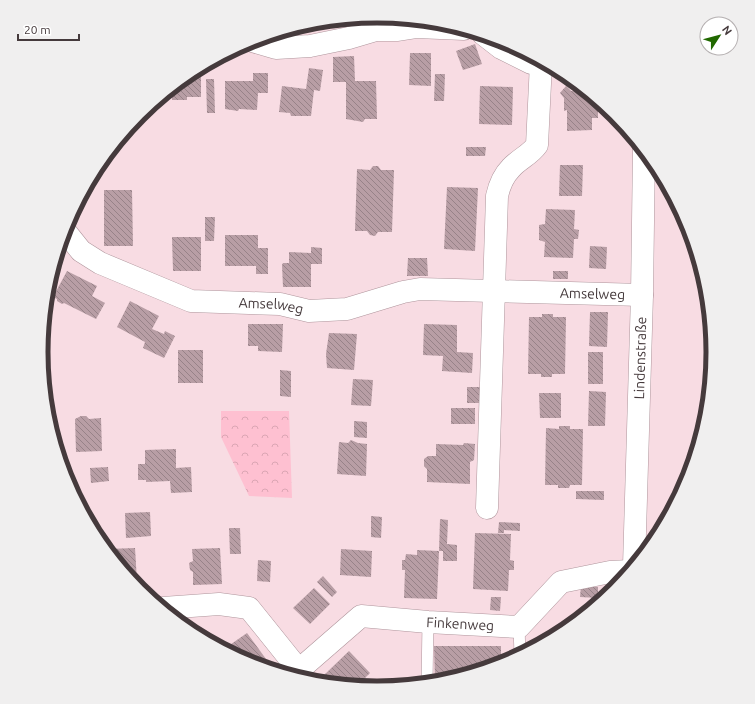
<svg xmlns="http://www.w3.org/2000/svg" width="755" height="704" font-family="Ubuntu,sans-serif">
<defs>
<pattern id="cemetery-stones" width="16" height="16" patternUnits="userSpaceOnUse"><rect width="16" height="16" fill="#fec0d1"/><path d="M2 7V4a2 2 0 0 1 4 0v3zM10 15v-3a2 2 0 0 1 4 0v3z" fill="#dba6b4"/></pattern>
<pattern id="park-crowns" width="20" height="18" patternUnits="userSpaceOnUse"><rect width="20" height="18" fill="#fec0d1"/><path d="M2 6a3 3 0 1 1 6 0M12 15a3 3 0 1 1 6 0" fill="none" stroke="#dba6b4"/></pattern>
<pattern id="building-back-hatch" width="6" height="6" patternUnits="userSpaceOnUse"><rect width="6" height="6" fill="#b89ea5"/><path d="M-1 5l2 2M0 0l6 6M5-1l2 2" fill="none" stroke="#978288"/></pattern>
</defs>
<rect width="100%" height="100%" fill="#f8dce3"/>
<path fill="url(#cemetery-stones)" d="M 711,326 L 713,352 L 711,377 Z"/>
<path fill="url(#park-crowns)" d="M 221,411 L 289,411 L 292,498 L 249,496 L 221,437 Z"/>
<g fill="url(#building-back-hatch)">
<path d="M 475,44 L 482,64 L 463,70 L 456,51 Z"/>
<path d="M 410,53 L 431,53 L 431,86 L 409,85 Z"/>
<path d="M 354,56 L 355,81 L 376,81 L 377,119 L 365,119 L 363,122 L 346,119 L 346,82 L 333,82 L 333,57 Z"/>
<path d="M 201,67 L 201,97 L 187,97 L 187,100 L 172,100 L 172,88 L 191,73 Z"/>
<path d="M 309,68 L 323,70 L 320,91 L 314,90 L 311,116 L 291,116 L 290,113 L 279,112 L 282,86 L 306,89 Z"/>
<path d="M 253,73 L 268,73 L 268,93 L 258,93 L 257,110 L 239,109 L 238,111 L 225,109 L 225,81 L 253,81 Z"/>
<path d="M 435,74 L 445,74 L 444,101 L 434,101 Z"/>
<path d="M 206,79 L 214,79 L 215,113 L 207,113 Z"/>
<path d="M 480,86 L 513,87 L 512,125 L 479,124 Z"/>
<path d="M 566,86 L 571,91 L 586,91 L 593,96 L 593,103 L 598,102 L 598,118 L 592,118 L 592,130 L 567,131 L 567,110 L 564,111 L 564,98 L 560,93 Z"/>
<path d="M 140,114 L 140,127 L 129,127 Z"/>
<path d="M 466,147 L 486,147 L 485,156 L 466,156 Z"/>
<path d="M 560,165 L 583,165 L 582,196 L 559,196 Z"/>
<path d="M 373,166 L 378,166 L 381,170 L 394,170 L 392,232 L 378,232 L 375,236 L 370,235 L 367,231 L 355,231 L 357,169 L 370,170 Z"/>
<path d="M 447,187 L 478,188 L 475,251 L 444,249 Z"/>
<path d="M 104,190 L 132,190 L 133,246 L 104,246 Z"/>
<path d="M 546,209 L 575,210 L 574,229 L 579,230 L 578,239 L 574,239 L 573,258 L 544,257 L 545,242 L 539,240 L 539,225 L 545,224 Z"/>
<path d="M 205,217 L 215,217 L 214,241 L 205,241 Z"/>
<path d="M 225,235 L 258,235 L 258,248 L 268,248 L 268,274 L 256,274 L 256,266 L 225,266 Z"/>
<path d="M 172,237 L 201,237 L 201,271 L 173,271 Z"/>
<path d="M 590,246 L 607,247 L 606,269 L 589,268 Z"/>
<path d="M 311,247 L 322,248 L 322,264 L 311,264 L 311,287 L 283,287 L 282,265 L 283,263 L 289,263 L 289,252 L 311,253 Z"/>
<path d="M 408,258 L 427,258 L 428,276 L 407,276 Z"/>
<path d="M 67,271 L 97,286 L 92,296 L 105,303 L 96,319 L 64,303 L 62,304 L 57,301 L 57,299 L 53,297 Z"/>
<rect x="553" y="271" width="15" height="8"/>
<path d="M 130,301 L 159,316 L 152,329 L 164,334 L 165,331 L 175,336 L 164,358 L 143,348 L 145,342 L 117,327 Z"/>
<path d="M 590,312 L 608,312 L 607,347 L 589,346 Z"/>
<path d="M 542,314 L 553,314 L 553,317 L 566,317 L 565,374 L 552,374 L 552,377 L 541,377 L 541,374 L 528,374 L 529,317 L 542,317 Z"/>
<path d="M 248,324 L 283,324 L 282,352 L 258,351 L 258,346 L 248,346 Z"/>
<path d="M 424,324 L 457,325 L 457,352 L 473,353 L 472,373 L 442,371 L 443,356 L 423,355 Z"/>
<path d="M 329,333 L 357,334 L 354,370 L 327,368 L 326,354 Z"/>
<rect x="178" y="350" width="25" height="33"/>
<rect x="588" y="352" width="15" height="32"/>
<path d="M 280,370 L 291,371 L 291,397 L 280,396 Z"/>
<path d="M 353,379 L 373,380 L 371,406 L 351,405 Z"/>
<path d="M 467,387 L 484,387 L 483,403 L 467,403 Z"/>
<path d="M 589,391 L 606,392 L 605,426 L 588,426 Z"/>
<path d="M 539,393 L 561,393 L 561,418 L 540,418 Z"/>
<rect x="451" y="408" width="24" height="16"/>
<path d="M 81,416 L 86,416 L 89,419 L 101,418 L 102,451 L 76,452 L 75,419 Z"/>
<path d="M 354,421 L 367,422 L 367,438 L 354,437 Z"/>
<path d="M 559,426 L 570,426 L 570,429 L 583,429 L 582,485 L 570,485 L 569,488 L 558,488 L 558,485 L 545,485 L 546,428 L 559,429 Z"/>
<path d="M 351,440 L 358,443 L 367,444 L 366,476 L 337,474 L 339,442 L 348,443 Z"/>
<path d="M 464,443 L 475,444 L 474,460 L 470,462 L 470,484 L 427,482 L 427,469 L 424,466 L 424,459 L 428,456 L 436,456 L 436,444 L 463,445 Z"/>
<path d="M 176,449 L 176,468 L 191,467 L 192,492 L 171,493 L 170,481 L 146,482 L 146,480 L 138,480 L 138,464 L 145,464 L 145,450 Z"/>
<path d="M 108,467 L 109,481 L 91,483 L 90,468 Z"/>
<path d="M 576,491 L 604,491 L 604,500 L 576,499 Z"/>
<path d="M 150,512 L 151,536 L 126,538 L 125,513 Z"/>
<path d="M 371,516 L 382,517 L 381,538 L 371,537 Z"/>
<path d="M 440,519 L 448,520 L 447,544 L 457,545 L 457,561 L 443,561 L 443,551 L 439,551 Z"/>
<path d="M 499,522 L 520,523 L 520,531 L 504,530 L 504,533 L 498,533 Z"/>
<path d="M 229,528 L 240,528 L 241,554 L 230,554 Z"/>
<path d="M 475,533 L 511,534 L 510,560 L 514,561 L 514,570 L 509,570 L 508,591 L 473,589 Z"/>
<path d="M 135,548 L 137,581 L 133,581 L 107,549 Z"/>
<path d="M 220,548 L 222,584 L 193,585 L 193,572 L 190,570 L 189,563 L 193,561 L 192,549 Z"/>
<path d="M 341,549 L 372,551 L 371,577 L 340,575 Z"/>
<path d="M 417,550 L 439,551 L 437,599 L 404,598 L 405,570 L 402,570 L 402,560 L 405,560 L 406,554 L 417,555 Z"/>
<path d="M 258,560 L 271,561 L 270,582 L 257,581 Z"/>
<path d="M 323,576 L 337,592 L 332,597 L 317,582 Z"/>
<path d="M 581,586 L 598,587 L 598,598 L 580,597 Z"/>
<path d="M 314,588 L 330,604 L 310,624 L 293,608 Z"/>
<path d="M 491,597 L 501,597 L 500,611 L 490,610 Z"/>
<path d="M 247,633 L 266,659 L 258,665 L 224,649 Z"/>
<path d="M 434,646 L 501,646 L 501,664 L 435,682 Z"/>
<path d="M 349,651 L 370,673 L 357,686 L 330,683 L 323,676 Z"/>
</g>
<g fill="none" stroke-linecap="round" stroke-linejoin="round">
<g stroke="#af959c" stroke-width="12">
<g id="service">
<path d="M 519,627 L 520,655"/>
<path d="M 427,683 L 428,622"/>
</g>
</g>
<g stroke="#af959c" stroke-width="23">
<g id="minor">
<path d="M 483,34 L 501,48 L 531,63 L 546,63"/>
<path d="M 252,41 L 276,48 L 310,46 L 349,38 L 376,30 L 398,30 L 417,27 L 464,29"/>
<path id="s1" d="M 65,231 L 81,251 L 100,263 L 191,301 L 280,304 L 309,311 L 347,309 L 403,292 L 420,289 L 642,295"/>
<path d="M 487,508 L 497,196 C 499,187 504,175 511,168 C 519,159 530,155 537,145 L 541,63"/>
<path id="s2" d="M 634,566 L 642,295 L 644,150"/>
<path d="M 163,608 L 219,604 L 249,608 L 298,669"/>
<path id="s3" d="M 292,676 L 361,616 L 428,622 L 519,627 L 561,582 L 610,572 L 630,571"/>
</g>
</g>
<use href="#service" stroke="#fff" stroke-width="11"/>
<use href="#minor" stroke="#fff" stroke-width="22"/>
</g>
<g text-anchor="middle" stroke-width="3" stroke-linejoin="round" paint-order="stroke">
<g font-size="14" fill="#453a3c" stroke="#fff">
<text dy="5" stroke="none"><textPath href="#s1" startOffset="552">Amselweg</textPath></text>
<text dy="5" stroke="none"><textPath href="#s1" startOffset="227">Amselweg</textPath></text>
<text dy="5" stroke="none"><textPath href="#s2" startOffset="208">Lindenstraße</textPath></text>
<text dy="5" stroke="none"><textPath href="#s3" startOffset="191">Finkenweg</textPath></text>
</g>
</g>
<path d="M0 0H755V704H0ZM48 352a329 329 0 1 1 658 0a329 329 0 1 1-658 0Z" fill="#f0efef" fill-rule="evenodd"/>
<path fill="none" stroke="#453a3c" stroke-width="5" d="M48 352a329 329 0 1 1 658 0a329 329 0 1 1-658 0Z"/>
<g transform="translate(719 36) rotate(54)"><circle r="19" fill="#ffffff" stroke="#b5b0b1"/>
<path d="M0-3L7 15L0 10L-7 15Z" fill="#206800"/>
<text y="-6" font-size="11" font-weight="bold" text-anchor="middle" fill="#453a3c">N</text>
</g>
<path d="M18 34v6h61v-6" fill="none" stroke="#453a3c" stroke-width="2"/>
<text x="24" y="34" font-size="12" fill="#453a3c" stroke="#ffffff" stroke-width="3" paint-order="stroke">20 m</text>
</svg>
